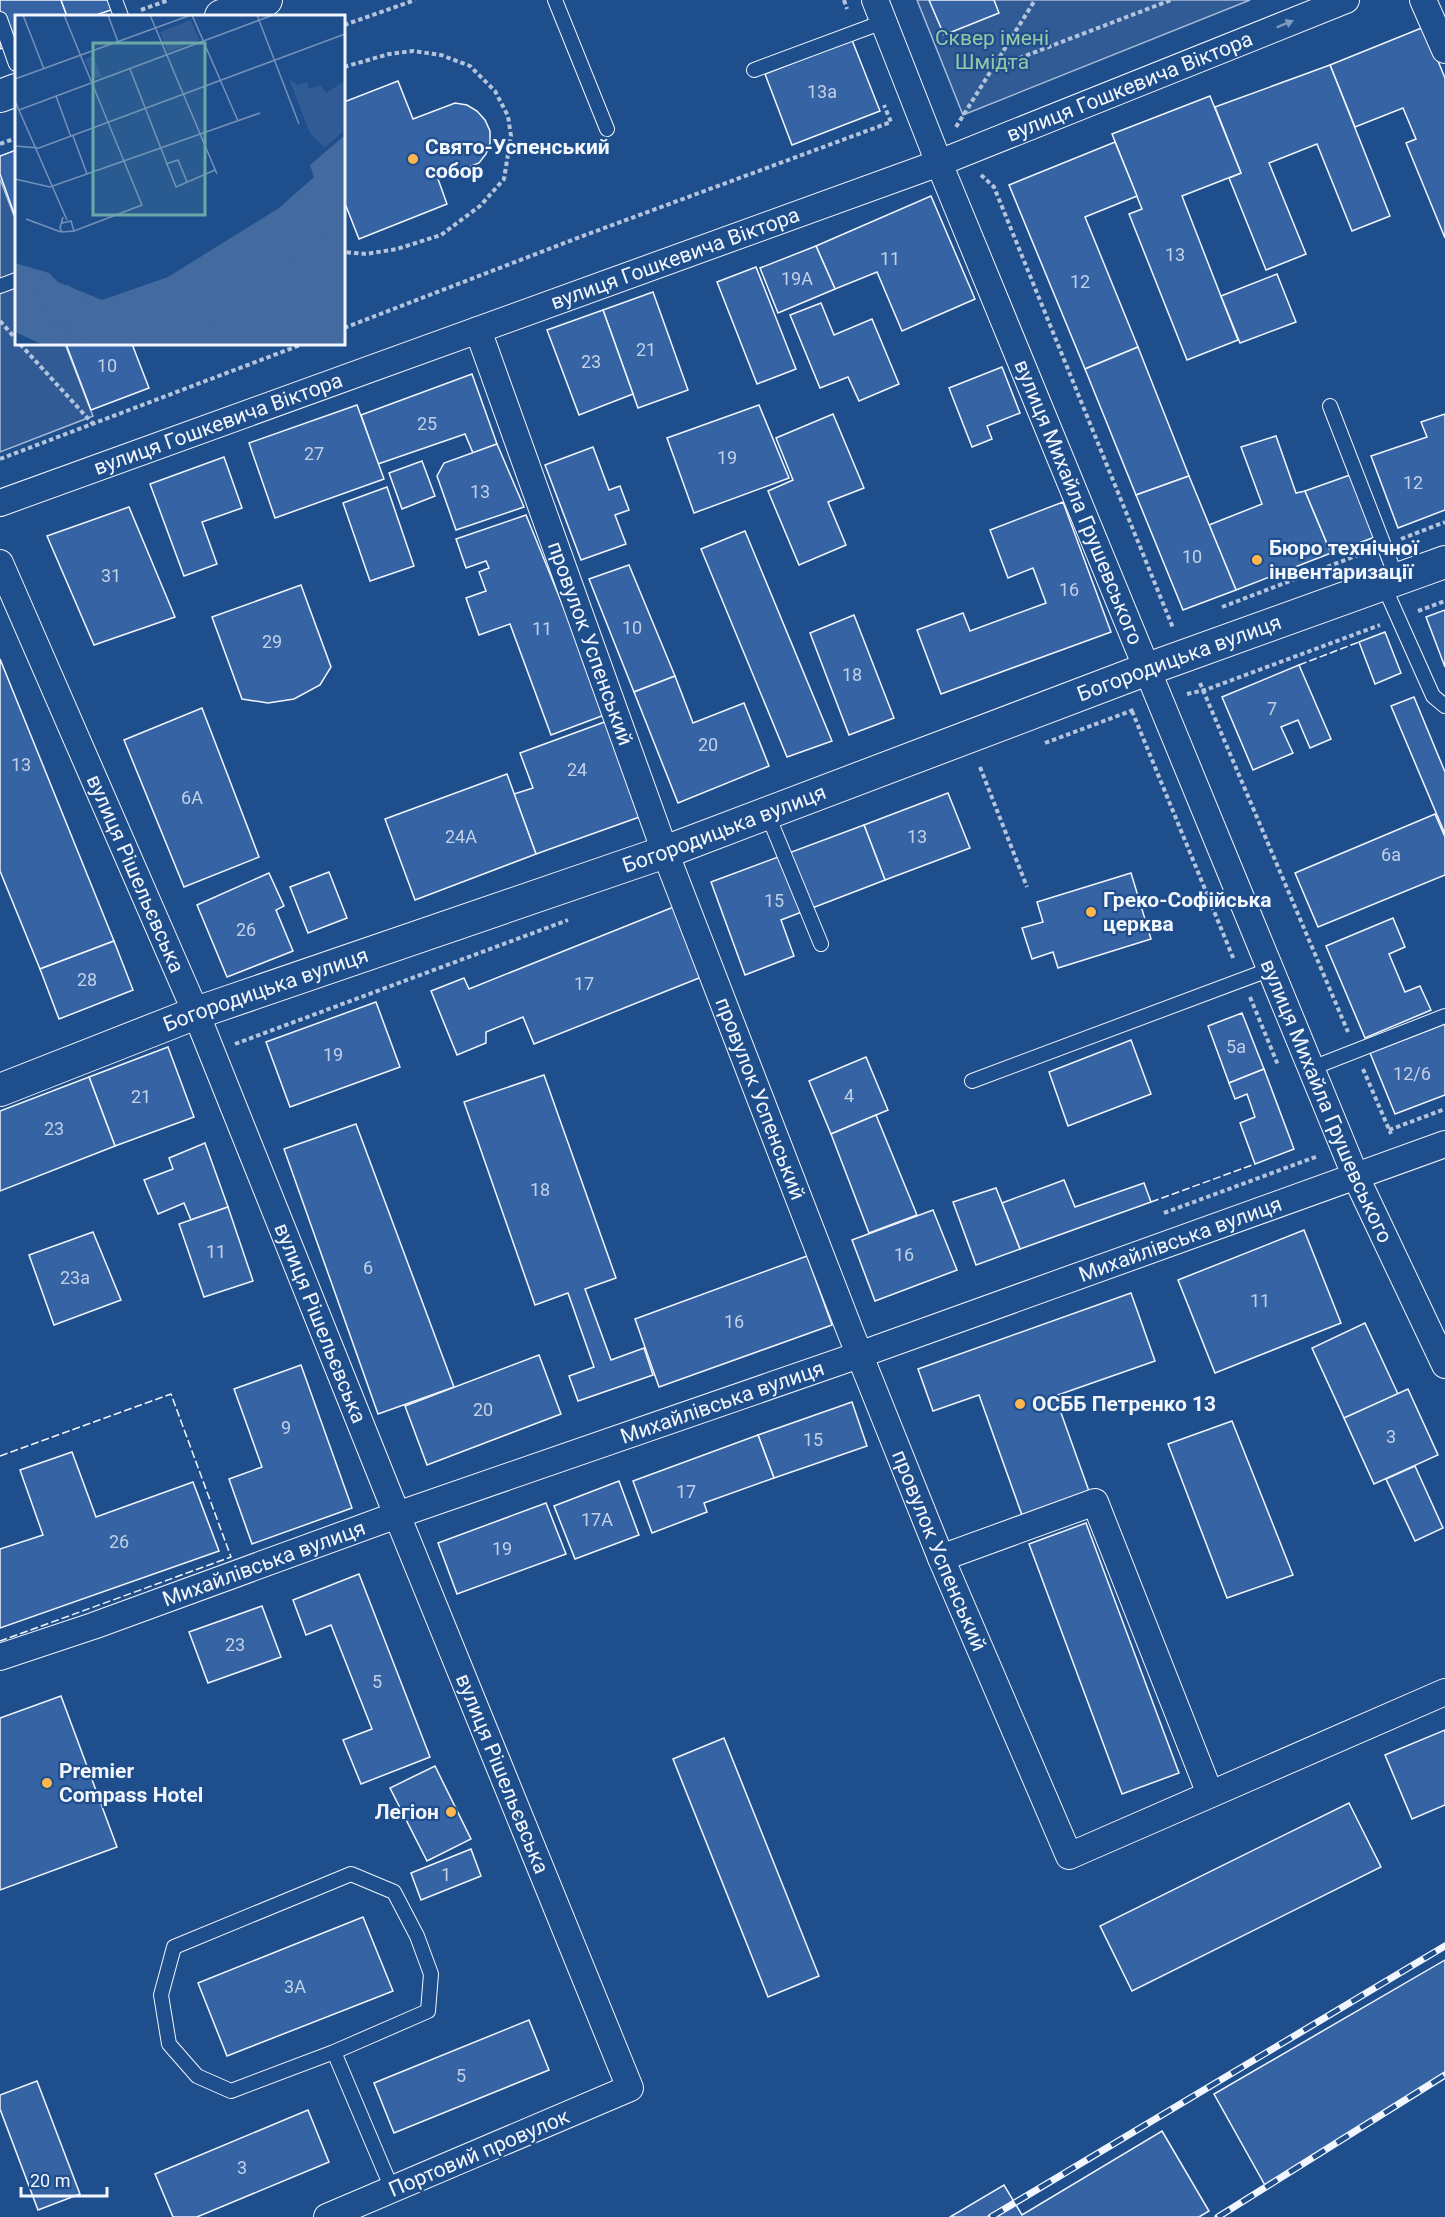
<svg xmlns="http://www.w3.org/2000/svg" width="1445" height="2217" font-family="Roboto,sans-serif">
<rect width="100%" height="100%" fill="#1f4e8c"/>
<g fill="#305b95" stroke="#a8bbd7" stroke-width="1.5">
<path d="M 917,0 L 1250,0 L 963,115 Z"/>
<path d="M 0,179 L 16,221 L 16,344 L 65,344 L 93,416 L 0,452 Z"/>
</g>
<g fill="#3563a3" stroke="#f2f6ff" stroke-width="1.5">
<path d="M 0,0 L 61,0 L 67,16 L 16,16 L 16,43 L 0,49 Z"/>
<path d="M 61,0 L 108,0 L 111,10 L 93,16 L 67,16 Z"/>
<path d="M 929,0 L 994,0 L 999,13 L 944,35 Z"/>
<path d="M 1424,27 L 1445,78 L 1445,238 L 1406,143 L 1416,139 L 1403,108 L 1355,127 L 1330,65 Z"/>
<path d="M 852,40 L 880,111 L 792,145 L 765,74 Z"/>
<path d="M 1330,65 L 1390,216 L 1352,231 L 1317,144 L 1269,163 L 1306,254 L 1266,270 L 1229,178 L 1241,173 L 1215,107 Z"/>
<path d="M 398,81 L 413,119 L 455,103 L 467,105 L 477,111 L 485,120 L 490,131 L 490,143 L 486,154 L 479,163 L 438,179 L 447,204 L 359,239 L 346,206 L 344,207 L 344,102 Z"/>
<path d="M 1210,96 L 1241,173 L 1182,196 L 1238,340 L 1187,360 L 1129,214 L 1142,209 L 1112,134 Z"/>
<path d="M 1115,142 L 1137,196 L 1085,217 L 1138,347 L 1085,369 L 1009,185 Z"/>
<path d="M 16,150 L 16,219 L 0,174 L 0,156 Z"/>
<path d="M 931,196 L 975,299 L 902,331 L 877,272 L 835,289 L 816,246 Z"/>
<path d="M 816,246 L 835,289 L 778,313 L 760,268 Z"/>
<path d="M 756,267 L 796,369 L 757,384 L 717,282 Z"/>
<path d="M 1277,274 L 1296,322 L 1240,343 L 1221,296 Z"/>
<path d="M 653,292 L 688,390 L 638,408 L 603,310 Z"/>
<path d="M 821,303 L 834,335 L 872,319 L 899,384 L 859,401 L 848,377 L 820,388 L 790,315 Z"/>
<path d="M 603,310 L 633,394 L 579,415 L 547,330 Z"/>
<path d="M 66,344 L 132,344 L 149,388 L 91,410 Z"/>
<path d="M 1138,347 L 1189,476 L 1136,495 L 1085,369 Z"/>
<path d="M 1002,367 L 1020,413 L 987,426 L 992,439 L 972,447 L 949,388 Z"/>
<path d="M 472,374 L 497,444 L 473,453 L 465,434 L 378,464 L 361,415 Z"/>
<path d="M 357,405 L 384,479 L 275,518 L 249,443 Z"/>
<path d="M 759,405 L 789,478 L 694,513 L 667,438 Z"/>
<path d="M 833,414 L 864,488 L 828,502 L 846,545 L 799,565 L 768,491 L 793,480 L 776,438 Z"/>
<path d="M 1445,414 L 1445,510 L 1398,528 L 1371,456 L 1427,437 L 1421,422 Z"/>
<path d="M 1276,436 L 1296,493 L 1305,491 L 1331,553 L 1236,590 L 1209,525 L 1262,504 L 1241,447 Z"/>
<path d="M 497,444 L 524,507 L 456,530 L 437,476 L 444,463 Z"/>
<path d="M 593,447 L 609,490 L 620,486 L 629,510 L 615,515 L 626,544 L 581,560 L 545,465 Z"/>
<path d="M 224,457 L 242,508 L 202,522 L 217,564 L 184,576 L 150,484 Z"/>
<path d="M 422,461 L 435,496 L 402,509 L 389,473 Z"/>
<path d="M 1350,475 L 1375,537 L 1331,553 L 1305,491 Z"/>
<path d="M 1189,476 L 1236,590 L 1183,610 L 1136,495 Z"/>
<path d="M 387,487 L 414,566 L 370,581 L 343,503 Z"/>
<path d="M 1063,502 L 1111,632 L 941,694 L 917,630 L 963,613 L 970,631 L 1046,603 L 1033,568 L 1008,578 L 990,530 Z"/>
<path d="M 129,507 L 175,617 L 94,645 L 47,536 Z"/>
<path d="M 526,515 L 607,714 L 551,735 L 510,624 L 479,635 L 466,598 L 486,591 L 479,572 L 489,568 L 486,561 L 466,568 L 456,539 Z"/>
<path d="M 745,531 L 832,741 L 787,757 L 701,549 Z"/>
<path d="M 629,565 L 675,676 L 634,692 L 589,579 Z"/>
<path d="M 301,585 L 331,667 L 320,685 L 294,699 L 268,703 L 242,699 L 212,617 Z"/>
<path d="M 1445,610 L 1445,667 L 1426,617 Z"/>
<path d="M 854,615 L 894,718 L 849,735 L 810,633 Z"/>
<path d="M 1385,632 L 1401,673 L 1375,684 L 1359,642 Z"/>
<path d="M 0,659 L 114,941 L 40,969 L 0,871 Z"/>
<path d="M 1299,665 L 1331,739 L 1310,748 L 1298,720 L 1281,727 L 1293,753 L 1253,770 L 1222,697 Z"/>
<path d="M 675,676 L 693,723 L 744,703 L 769,766 L 678,803 L 634,692 Z"/>
<path d="M 1414,697 L 1445,772 L 1445,834 L 1391,706 Z"/>
<path d="M 202,708 L 259,857 L 184,887 L 124,740 Z"/>
<path d="M 610,720 L 645,815 L 536,854 L 514,794 L 533,788 L 520,753 Z"/>
<path d="M 507,774 L 536,854 L 415,900 L 385,819 Z"/>
<path d="M 948,793 L 970,848 L 885,880 L 864,825 Z"/>
<path d="M 1435,814 L 1445,837 L 1445,875 L 1318,927 L 1295,873 Z"/>
<path d="M 864,825 L 885,880 L 781,920 L 794,956 L 745,975 L 711,882 Z"/>
<path d="M 329,872 L 347,918 L 308,933 L 290,887 Z"/>
<path d="M 269,873 L 284,906 L 276,910 L 293,951 L 227,977 L 197,905 Z"/>
<path d="M 1131,873 L 1151,939 L 1058,968 L 1053,952 L 1032,959 L 1022,928 L 1043,922 L 1037,902 Z"/>
<path d="M 676,906 L 704,976 L 534,1044 L 523,1017 L 486,1032 L 486,1043 L 457,1055 L 431,991 L 464,978 L 469,989 Z"/>
<path d="M 1393,918 L 1405,947 L 1389,954 L 1405,992 L 1420,986 L 1431,1010 L 1365,1038 L 1326,946 Z"/>
<path d="M 114,941 L 133,990 L 59,1019 L 40,969 Z"/>
<path d="M 376,1002 L 400,1067 L 290,1107 L 266,1042 Z"/>
<path d="M 1242,1013 L 1264,1069 L 1229,1083 L 1208,1026 Z"/>
<path d="M 1445,1024 L 1445,1095 L 1395,1114 L 1370,1053 Z"/>
<path d="M 1131,1040 L 1151,1094 L 1068,1126 L 1049,1072 Z"/>
<path d="M 168,1047 L 194,1117 L 115,1146 L 89,1077 Z"/>
<path d="M 866,1057 L 888,1110 L 831,1134 L 809,1081 Z"/>
<path d="M 1264,1069 L 1294,1149 L 1255,1164 L 1240,1123 L 1255,1117 L 1247,1094 L 1235,1099 L 1229,1083 Z"/>
<path d="M 544,1075 L 616,1278 L 585,1289 L 611,1360 L 644,1348 L 653,1375 L 578,1401 L 569,1376 L 594,1367 L 568,1293 L 535,1305 L 464,1102 Z"/>
<path d="M 89,1077 L 115,1146 L 0,1191 L 0,1111 Z"/>
<path d="M 876,1115 L 917,1215 L 869,1233 L 831,1134 Z"/>
<path d="M 356,1124 L 454,1387 L 378,1414 L 284,1149 Z"/>
<path d="M 205,1143 L 228,1207 L 191,1220 L 184,1203 L 158,1214 L 144,1180 L 173,1169 L 169,1158 Z"/>
<path d="M 1064,1180 L 1075,1207 L 1144,1183 L 1151,1202 L 1020,1249 L 1002,1203 Z"/>
<path d="M 996,1188 L 1020,1249 L 976,1265 L 953,1202 Z"/>
<path d="M 228,1207 L 253,1281 L 204,1297 L 179,1224 Z"/>
<path d="M 933,1210 L 957,1270 L 875,1301 L 852,1240 Z"/>
<path d="M 1304,1230 L 1341,1323 L 1215,1373 L 1178,1280 Z"/>
<path d="M 93,1232 L 121,1300 L 54,1325 L 29,1255 Z"/>
<path d="M 807,1256 L 832,1325 L 659,1387 L 635,1319 Z"/>
<path d="M 1131,1293 L 1155,1361 L 1055,1396 L 1090,1494 L 1023,1518 L 979,1395 L 933,1411 L 918,1369 Z"/>
<path d="M 1365,1323 L 1398,1394 L 1344,1418 L 1312,1348 Z"/>
<path d="M 539,1355 L 561,1414 L 427,1465 L 405,1406 Z"/>
<path d="M 301,1365 L 352,1508 L 252,1544 L 229,1479 L 262,1467 L 234,1389 Z"/>
<path d="M 1408,1389 L 1438,1455 L 1374,1484 L 1344,1418 Z"/>
<path d="M 852,1402 L 867,1446 L 774,1478 L 758,1435 Z"/>
<path d="M 1232,1421 L 1293,1575 L 1227,1598 L 1168,1444 Z"/>
<path d="M 758,1435 L 774,1478 L 704,1503 L 707,1512 L 652,1533 L 633,1481 Z"/>
<path d="M 72,1452 L 96,1517 L 193,1482 L 219,1551 L 0,1628 L 0,1549 L 43,1535 L 20,1470 Z"/>
<path d="M 1415,1466 L 1443,1528 L 1415,1541 L 1386,1479 Z"/>
<path d="M 619,1481 L 639,1535 L 575,1559 L 554,1506 Z"/>
<path d="M 546,1503 L 566,1554 L 457,1594 L 438,1543 Z"/>
<path d="M 1086,1523 L 1179,1773 L 1122,1794 L 1029,1544 Z"/>
<path d="M 359,1574 L 430,1757 L 361,1784 L 343,1740 L 372,1729 L 331,1625 L 306,1635 L 293,1600 Z"/>
<path d="M 262,1606 L 281,1657 L 208,1683 L 189,1632 Z"/>
<path d="M 61,1696 L 117,1847 L 0,1890 L 0,1718 Z"/>
<path d="M 1445,1730 L 1445,1805 L 1412,1819 L 1385,1755 Z"/>
<path d="M 724,1738 L 819,1976 L 768,1997 L 673,1759 Z"/>
<path d="M 435,1766 L 471,1839 L 427,1861 L 390,1788 Z"/>
<path d="M 1349,1803 L 1381,1867 L 1132,1991 L 1100,1926 Z"/>
<path d="M 471,1849 L 481,1876 L 421,1900 L 411,1873 Z"/>
<path d="M 363,1917 L 393,1991 L 227,2056 L 198,1983 Z"/>
<path d="M 1445,1960 L 1445,2077 L 1266,2187 L 1214,2094 Z"/>
<path d="M 529,2020 L 549,2070 L 394,2133 L 374,2083 Z"/>
<path d="M 37,2081 L 80,2194 L 38,2210 L 0,2109 L 0,2095 Z"/>
<path d="M 308,2110 L 329,2162 L 197,2217 L 173,2217 L 155,2174 Z"/>
<path d="M 1162,2131 L 1209,2211 L 1199,2217 L 950,2217 L 1004,2185 L 1022,2215 Z"/>
</g>
<g fill="none" stroke-linecap="round" stroke-linejoin="round">
<g stroke="#f2f6ff" stroke-width="16">
<g id="service">
<path d="M 115,0 L 121,16"/>
<path d="M 555,0 L 607,129"/>
<path d="M 0,19 L 16,64"/>
<path d="M 754,70 L 883,22"/>
<path d="M 0,286 L 16,280"/>
<path d="M 1330,406 L 1397,579"/>
<path d="M 1383,584 L 1433,696 L 1445,706"/>
<path d="M 767,813 L 821,944"/>
<path d="M 1312,1068 L 1445,1016"/>
<path d="M 972,1081 L 1271,969"/>
<path d="M 334,2052 L 231,2091 L 197,2076 L 169,2044 L 161,1995 L 174,1947 L 351,1874 L 394,1892 L 417,1936 L 431,1974 L 428,2011 L 334,2052 L 392,2189"/>
</g>
</g>
<g stroke="#f2f6ff" stroke-width="28">
<g id="minor">
<path id="s1" d="M 875,0 L 939,163 L 1355,1175 L 1445,1365"/>
<path d="M 1423,0 L 1445,50"/>
<path id="s2" d="M 478,330 L 665,852 L 850,1331 L 941,1558 L 1069,1856 L 1445,1692"/>
<path id="s3" d="M 0,503 L 939,163 L 1346,0"/>
<path id="s4" d="M 0,563 L 196,1013 L 397,1515 L 630,2088 L 327,2217"/>
<path d="M 941,1558 L 1095,1502 L 1210,1794"/>
<path id="s5" d="M 0,1657 L 93,1626 L 397,1515 L 859,1355 L 1445,1144"/>
</g>
</g>
<g stroke="#f2f6ff" stroke-width="34">
<g id="tertiary">
<path d="M 221,16 L 266,0"/>
<path d="M 0,96 L 16,90"/>
<path id="s6" d="M 0,1090 L 196,1013 L 665,852 L 1134,674 L 1445,562"/>
</g>
</g>
<g stroke="#b3c4dc" stroke-width="4" stroke-dasharray="4.5 3" stroke-linecap="butt">
<path d="M 844,0 L 847,9"/>
<path d="M 141,10 L 169,0"/>
<path d="M 344,25 L 415,0"/>
<path d="M 344,67 L 389,54 L 413,51 L 441,55 L 470,66 L 495,91 L 508,116 L 511,136 L 504,179 L 480,206 L 441,235 L 397,249 L 366,254 L 344,252"/>
<path d="M 991,69 L 1171,0"/>
<path d="M 956,127 L 1035,0"/>
<path d="M 0,144 L 16,138"/>
<path d="M 981,175 L 994,187 L 1173,628"/>
<path d="M 0,321 L 16,339"/>
<path d="M 344,328 L 580,237 L 891,122 L 884,105"/>
<path d="M 20,344 L 93,424"/>
<path d="M 0,459 L 303,344"/>
<path d="M 1401,539 L 1445,522"/>
<path d="M 1222,607 L 1366,552"/>
<path d="M 1418,611 L 1445,601"/>
<path d="M 1200,683 L 1348,1032"/>
<path d="M 1187,694 L 1205,690 L 1380,625"/>
<path d="M 1132,711 L 1234,960"/>
<path d="M 1045,743 L 1136,709"/>
<path d="M 980,767 L 1027,887"/>
<path d="M 1250,997 L 1278,1065"/>
<path d="M 235,1044 L 568,920"/>
<path d="M 1363,1069 L 1391,1134"/>
<path d="M 1389,1130 L 1445,1109"/>
<path d="M 1164,1213 L 1318,1156"/>
</g>
<use href="#service" stroke="#1f4e8c" stroke-width="14"/>
<use href="#minor" stroke="#1f4e8c" stroke-width="26"/>
<use href="#tertiary" stroke="#1f4e8c" stroke-width="32"/>
<g stroke="#f2f6ff" stroke-width="7">
<g id="rail">
<path d="M 991,2217 L 1445,1946"/>
<path d="M 1218,2217 L 1445,2075"/>
</g>
</g>
<use href="#rail" stroke="#1f4e8c" stroke-width="4.5" stroke-dasharray="14" stroke-linecap="butt"/>
<g stroke="#f2f6ff" stroke-width="1.5" stroke-dasharray="8 3" stroke-linecap="butt">
<path d="M 1299,665 L 1359,642"/>
<path d="M 1151,1202 L 1255,1164"/>
<path d="M 0,1456 L 171,1394 L 231,1557 L 0,1641"/>
</g>
</g>
<defs><path id="oneway-solid" d="M-6-.8H1V-3.2L6.5 0L1 3.2V.8H-6Z" transform="scale(1.5)"/></defs>
<use fill="#7e9ac0" href="#oneway-solid" transform="translate(1285 24) rotate(-22)"/>
<g fill="#ffb74d" stroke="#1f4e8c" stroke-width="2">
<circle cx="413" cy="159" r="6"/>
<circle cx="1257" cy="560" r="6"/>
<circle cx="1091" cy="912" r="6"/>
<circle cx="1020" cy="1404" r="6"/>
<circle cx="47" cy="1783" r="6"/>
<circle cx="451" cy="1812" r="6"/>
</g>
<g text-anchor="middle" stroke-width="4.5" stroke-linejoin="round" paint-order="stroke">
<g font-size="18" fill="#c3d1e8">
<text x="822" y="98">13а</text>
<text x="1175" y="261">13</text>
<text x="890" y="265">11</text>
<text x="797" y="285">19А</text>
<text x="1080" y="288">12</text>
<text x="646" y="356">21</text>
<text x="591" y="368">23</text>
<text x="107" y="372">10</text>
<text x="427" y="430">25</text>
<text x="314" y="460">27</text>
<text x="727" y="464">19</text>
<text x="1413" y="489">12</text>
<text x="480" y="498">13</text>
<text x="1192" y="563">10</text>
<text x="111" y="582">31</text>
<text x="1069" y="596">16</text>
<text x="632" y="634">10</text>
<text x="542" y="635">11</text>
<text x="272" y="648">29</text>
<text x="852" y="681">18</text>
<text x="1272" y="715">7</text>
<text x="708" y="751">20</text>
<text x="21" y="771">13</text>
<text x="577" y="776">24</text>
<text x="192" y="804">6А</text>
<text x="461" y="843">24А</text>
<text x="917" y="843">13</text>
<text x="1391" y="861">6а</text>
<text x="774" y="907">15</text>
<text x="246" y="936">26</text>
<text x="87" y="986">28</text>
<text x="584" y="990">17</text>
<text x="1236" y="1053">5а</text>
<text x="333" y="1061">19</text>
<text x="1412" y="1080">12/6</text>
<text x="849" y="1102">4</text>
<text x="141" y="1103">21</text>
<text x="54" y="1135">23</text>
<text x="540" y="1196">18</text>
<text x="216" y="1258">11</text>
<text x="904" y="1261">16</text>
<text x="368" y="1274">6</text>
<text x="75" y="1284">23а</text>
<text x="1260" y="1307">11</text>
<text x="734" y="1328">16</text>
<text x="483" y="1416">20</text>
<text x="286" y="1434">9</text>
<text x="1391" y="1443">3</text>
<text x="813" y="1446">15</text>
<text x="686" y="1498">17</text>
<text x="597" y="1526">17А</text>
<text x="119" y="1548">26</text>
<text x="502" y="1555">19</text>
<text x="235" y="1651">23</text>
<text x="377" y="1688">5</text>
<text x="446" y="1881">1</text>
<text x="295" y="1993">3А</text>
<text x="461" y="2082">5</text>
<text x="242" y="2174">3</text>
</g>
<g font-size="21" fill="#97c8a6" stroke="#1f4e8c">
<text x="992" y="45">Сквер імені<tspan x="992" dy="24">Шмідта</tspan></text>
</g>
<g font-size="21" fill="#f2f6ff" stroke="#1f4e8c">
<text dy="7" stroke="none"><textPath href="#s3" startOffset="1204">вулиця Гошкевича Віктора</textPath></text>
<text dy="7" stroke="none"><textPath href="#s3" startOffset="718">вулиця Гошкевича Віктора</textPath></text>
<text dy="7" stroke="none"><textPath href="#s3" startOffset="232">вулиця Гошкевича Віктора</textPath></text>
<text dy="7" stroke="none"><textPath href="#s1" startOffset="542">вулиця Михайла Грушевського</textPath></text>
<text dy="7" stroke="none"><textPath href="#s2" startOffset="333">провулок Успенський</textPath></text>
<text dy="7" stroke="none"><textPath href="#s6" startOffset="1256">Богородицька вулиця</textPath></text>
<text dy="7" stroke="none"><textPath href="#s6" startOffset="770">Богородицька вулиця</textPath></text>
<text dy="7" stroke="none"><textPath href="#s4" startOffset="339">вулиця Рішельєвська</textPath></text>
<text dy="7" stroke="none"><textPath href="#s6" startOffset="284">Богородицька вулиця</textPath></text>
<text dy="7" stroke="none"><textPath href="#s2" startOffset="819">провулок Успенський</textPath></text>
<text dy="7" stroke="none"><textPath href="#s1" startOffset="1190">вулиця Михайла Грушевського</textPath></text>
<text dy="7" stroke="none"><textPath href="#s5" startOffset="1252">Михайлівська вулиця</textPath></text>
<text dy="7" stroke="none"><textPath href="#s4" startOffset="825">вулиця Рішельєвська</textPath></text>
<text dy="7" stroke="none"><textPath href="#s5" startOffset="766">Михайлівська вулиця</textPath></text>
<text dy="7" stroke="none"><textPath href="#s2" startOffset="1305">провулок Успенський</textPath></text>
<text dy="7" stroke="none"><textPath href="#s5" startOffset="280">Михайлівська вулиця</textPath></text>
<text dy="7" stroke="none"><textPath href="#s4" startOffset="1311">вулиця Рішельєвська</textPath></text>
<text transform="translate(479 2153) rotate(-23)" y="7">Портовий провулок</text>
</g>
<g font-size="21" font-weight="bold" fill="#f2f6ff" stroke="#1f4e8c" text-anchor="start">
<text x="425" y="154">Свято-Успенський<tspan x="425" dy="24">собор</tspan></text>
<text x="1269" y="555">Бюро технічної<tspan x="1269" dy="24">інвентаризації</tspan></text>
<text x="1103" y="907">Греко-Софійська<tspan x="1103" dy="24">церква</tspan></text>
<text x="1032" y="1411">ОСББ Петренко 13</text>
<text x="59" y="1778">Premier<tspan x="59" dy="24">Compass Hotel</tspan></text>
<text x="439" y="1819" text-anchor="end">Легіон</text>
</g>
</g>
<g transform="translate(15 15)">
<rect width="330" height="330" fill="#1f4e8c"/>
<path d="M 176,5 L 184,25 L 153,37 L 145,17 ZM 78,41 L 86,61 L 78,64 L 70,44 ZM 274,64 L 283,70 L 292,67 L 294,74 L 305,70 L 311,78 L 330,66 L 330,115 L 309,133 L 295,118 Z" fill="#305b95"/>
<path d="M 330,120 L 330,330 L 29,330 L 0,317 L 0,248 L 34,258 L 43,267 L 87,285 L 153,262 L 264,193 L 299,162 L 295,150 Z" fill="#446ba0"/>
<path fill="none" stroke="#446ba0" stroke-width="3" d="M 6,256 L 6,268 L 56,330M 16,258 L 12,268 L 22,282 L 75,330M 5,260 L 2,268 L 42,330M 28,264 L 21,273 L 30,288M 32,266 L 79,330M 52,271 L 129,328 L 288,276 L 330,238M 54,274 L 102,330M 73,285 L 139,330M 32,292 L 63,330M 26,293 L 45,330M 212,301 L 330,204M 176,330 L 208,304"/>
<path fill="none" stroke="#7391ba" stroke-width="1.5" d="M 8,0 L 29,54M 49,0 L 127,190 L 59,216M 93,0 L 103,27M 135,0 L 202,159M 177,0 L 223,106M 242,0 L 284,109M 115,54 L 161,172 L 200,155M 0,64 L 176,0M 41,81 L 56,122M 0,86 L 52,205M 4,95 L 258,0M 58,121 L 72,159M 0,131 L 24,133 L 330,19M 151,149 L 163,145 L 172,167M 0,164 L 35,172 L 245,98M 11,204 L 46,217M 47,208 L 56,206 L 59,216 L 47,217 L 45,213 L 48,202"/>
<path fill="#6aa9a8" fill-opacity="0.15" stroke="#6aa9a8" stroke-width="3" d="M 78,28 L 190,28 L 190,200 L 78,200 Z"/>
<rect width="330" height="330" fill="none" stroke="#f2f6ff" stroke-width="3"/>
</g>
<path d="M21 2187v9h86v-9" fill="none" stroke="#f2f6ff" stroke-width="3"/>
<text x="30" y="2187" font-size="18" fill="#f2f6ff" stroke="#1f4e8c" stroke-width="4.5" paint-order="stroke">20 m</text>
</svg>
